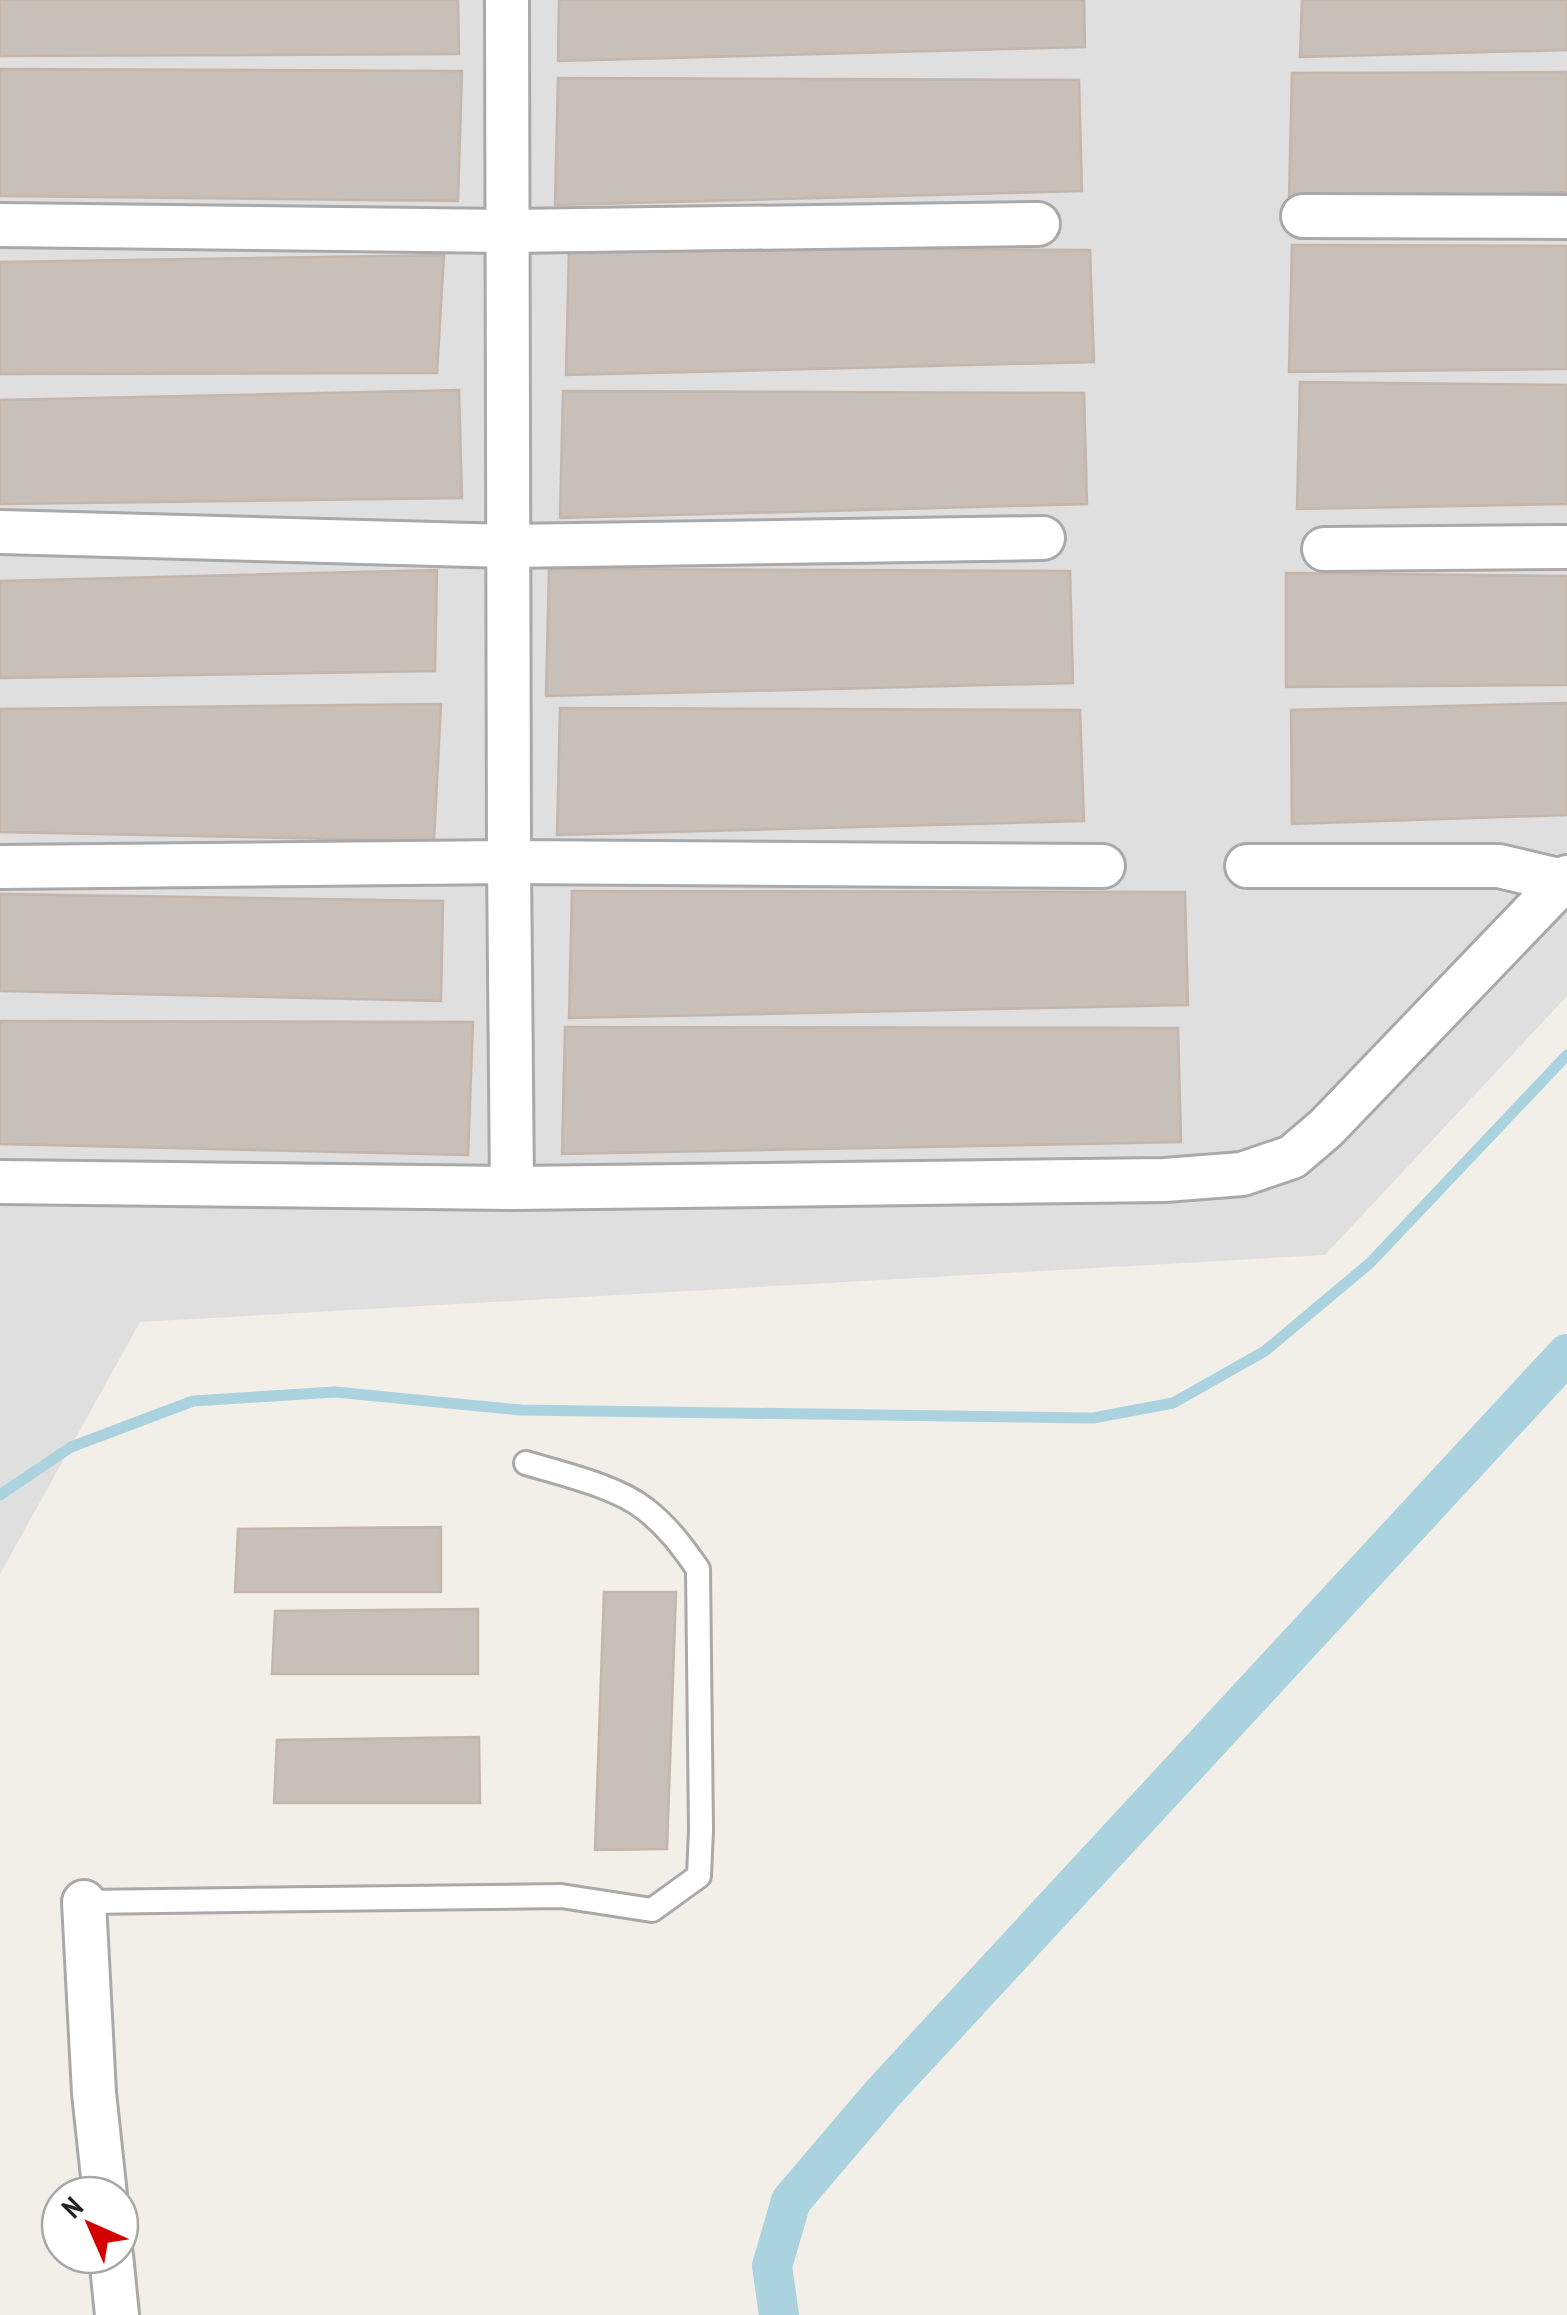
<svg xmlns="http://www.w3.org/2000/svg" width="1567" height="2315" font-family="'PT Sans Narrow',sans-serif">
<rect width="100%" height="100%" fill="#f2efe9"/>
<path fill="#e0dfdf" d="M 0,0 L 1567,0 L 1567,996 L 1325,1255 L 140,1322 L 0,1574 Z"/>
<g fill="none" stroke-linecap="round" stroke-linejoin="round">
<path stroke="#aad3df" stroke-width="11" d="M 0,1495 L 71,1447 L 193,1401 L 335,1392 L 521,1410 L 1093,1418 L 1173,1403 L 1265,1351 L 1370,1263 L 1567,1055"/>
<path stroke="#aad3df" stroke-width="40" d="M 779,2315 L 772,2266 L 791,2201 L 883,2093 L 1567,1354"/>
</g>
<g fill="#c7bfb8" stroke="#c4b6ab" stroke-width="2.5">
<path d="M 0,0 L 458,0 L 459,54 L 0,56 Z"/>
<path d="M 559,0 L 1084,0 L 1085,47 L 558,61 Z"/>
<path d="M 1302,0 L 1567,0 L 1567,50 L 1300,57 Z"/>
<path d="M 0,69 L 462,71 L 458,201 L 0,196 Z"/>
<path d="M 1567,72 L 1567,192 L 1289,199 L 1292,73 Z"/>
<path d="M 558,78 L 1079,80 L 1082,191 L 555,205 Z"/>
<path d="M 1292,245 L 1567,246 L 1567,369 L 1289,372 Z"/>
<path d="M 569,248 L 1090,250 L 1094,362 L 566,375 Z"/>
<path d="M 444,255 L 437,373 L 0,374 L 0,262 Z"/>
<path d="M 1300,382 L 1567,385 L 1567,504 L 1297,509 Z"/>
<path d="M 459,390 L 462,498 L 0,504 L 0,400 Z"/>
<path d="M 563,391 L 1084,393 L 1087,504 L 560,518 Z"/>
<path d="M 549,569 L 1070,571 L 1073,683 L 546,696 Z"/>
<path d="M 437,570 L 435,671 L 0,678 L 0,581 Z"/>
<path d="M 1286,573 L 1567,576 L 1567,685 L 1286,687 Z"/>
<path d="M 1567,703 L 1567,815 L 1292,824 L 1291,710 Z"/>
<path d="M 441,704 L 434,841 L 0,832 L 0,709 Z"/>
<path d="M 560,708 L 1080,710 L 1084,821 L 557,835 Z"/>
<path d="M 572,891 L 1185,892 L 1188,1005 L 569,1018 Z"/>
<path d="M 0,894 L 443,901 L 441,1001 L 0,991 Z"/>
<path d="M 0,1021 L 473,1022 L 468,1155 L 0,1144 Z"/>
<path d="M 565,1027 L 1178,1028 L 1181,1142 L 562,1154 Z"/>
<path d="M 441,1527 L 441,1592 L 235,1592 L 238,1529 Z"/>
<path d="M 604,1592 L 676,1592 L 667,1849 L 595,1850 Z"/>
<path d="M 478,1609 L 478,1674 L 272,1674 L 275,1611 Z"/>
<path d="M 479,1737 L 480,1803 L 274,1803 L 277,1740 Z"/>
</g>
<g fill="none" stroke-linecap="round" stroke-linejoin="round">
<g stroke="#a9a9a9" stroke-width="28">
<path id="lane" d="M 84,1902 L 561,1896 L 652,1910 L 699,1876 L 701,1830 L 698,1569 C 682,1546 667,1526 645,1509 C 616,1486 562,1474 526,1463"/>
</g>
<g stroke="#a9a9a9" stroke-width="48">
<g id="street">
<path d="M 507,0 L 509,862 L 512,1188"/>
<path d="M 1303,216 L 1567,217"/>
<path d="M 0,225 L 508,231 L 1038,224"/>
<path d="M 0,532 L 508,546 L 1043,538"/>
<path d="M 1324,549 L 1567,547"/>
<path d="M 1247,866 L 1499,866 L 1562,881"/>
<path d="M 0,867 L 509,862 L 1103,866"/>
<path d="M 0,1182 L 512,1188 L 1165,1180 L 1242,1174 L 1292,1157 L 1326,1128 L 1567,877"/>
<path d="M 84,1902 L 94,2093 L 105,2195"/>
<path d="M 111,2255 L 117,2315"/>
</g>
</g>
<use href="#lane" stroke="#fff" stroke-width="22"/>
<use href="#street" stroke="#fff" stroke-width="42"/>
</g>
<g transform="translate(90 2225) rotate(315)"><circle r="48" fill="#ffffff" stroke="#a7a7a7" stroke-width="2.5"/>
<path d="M0-8L18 38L0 25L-18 38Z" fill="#d40000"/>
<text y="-15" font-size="28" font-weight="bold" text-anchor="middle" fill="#222222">N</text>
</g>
</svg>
